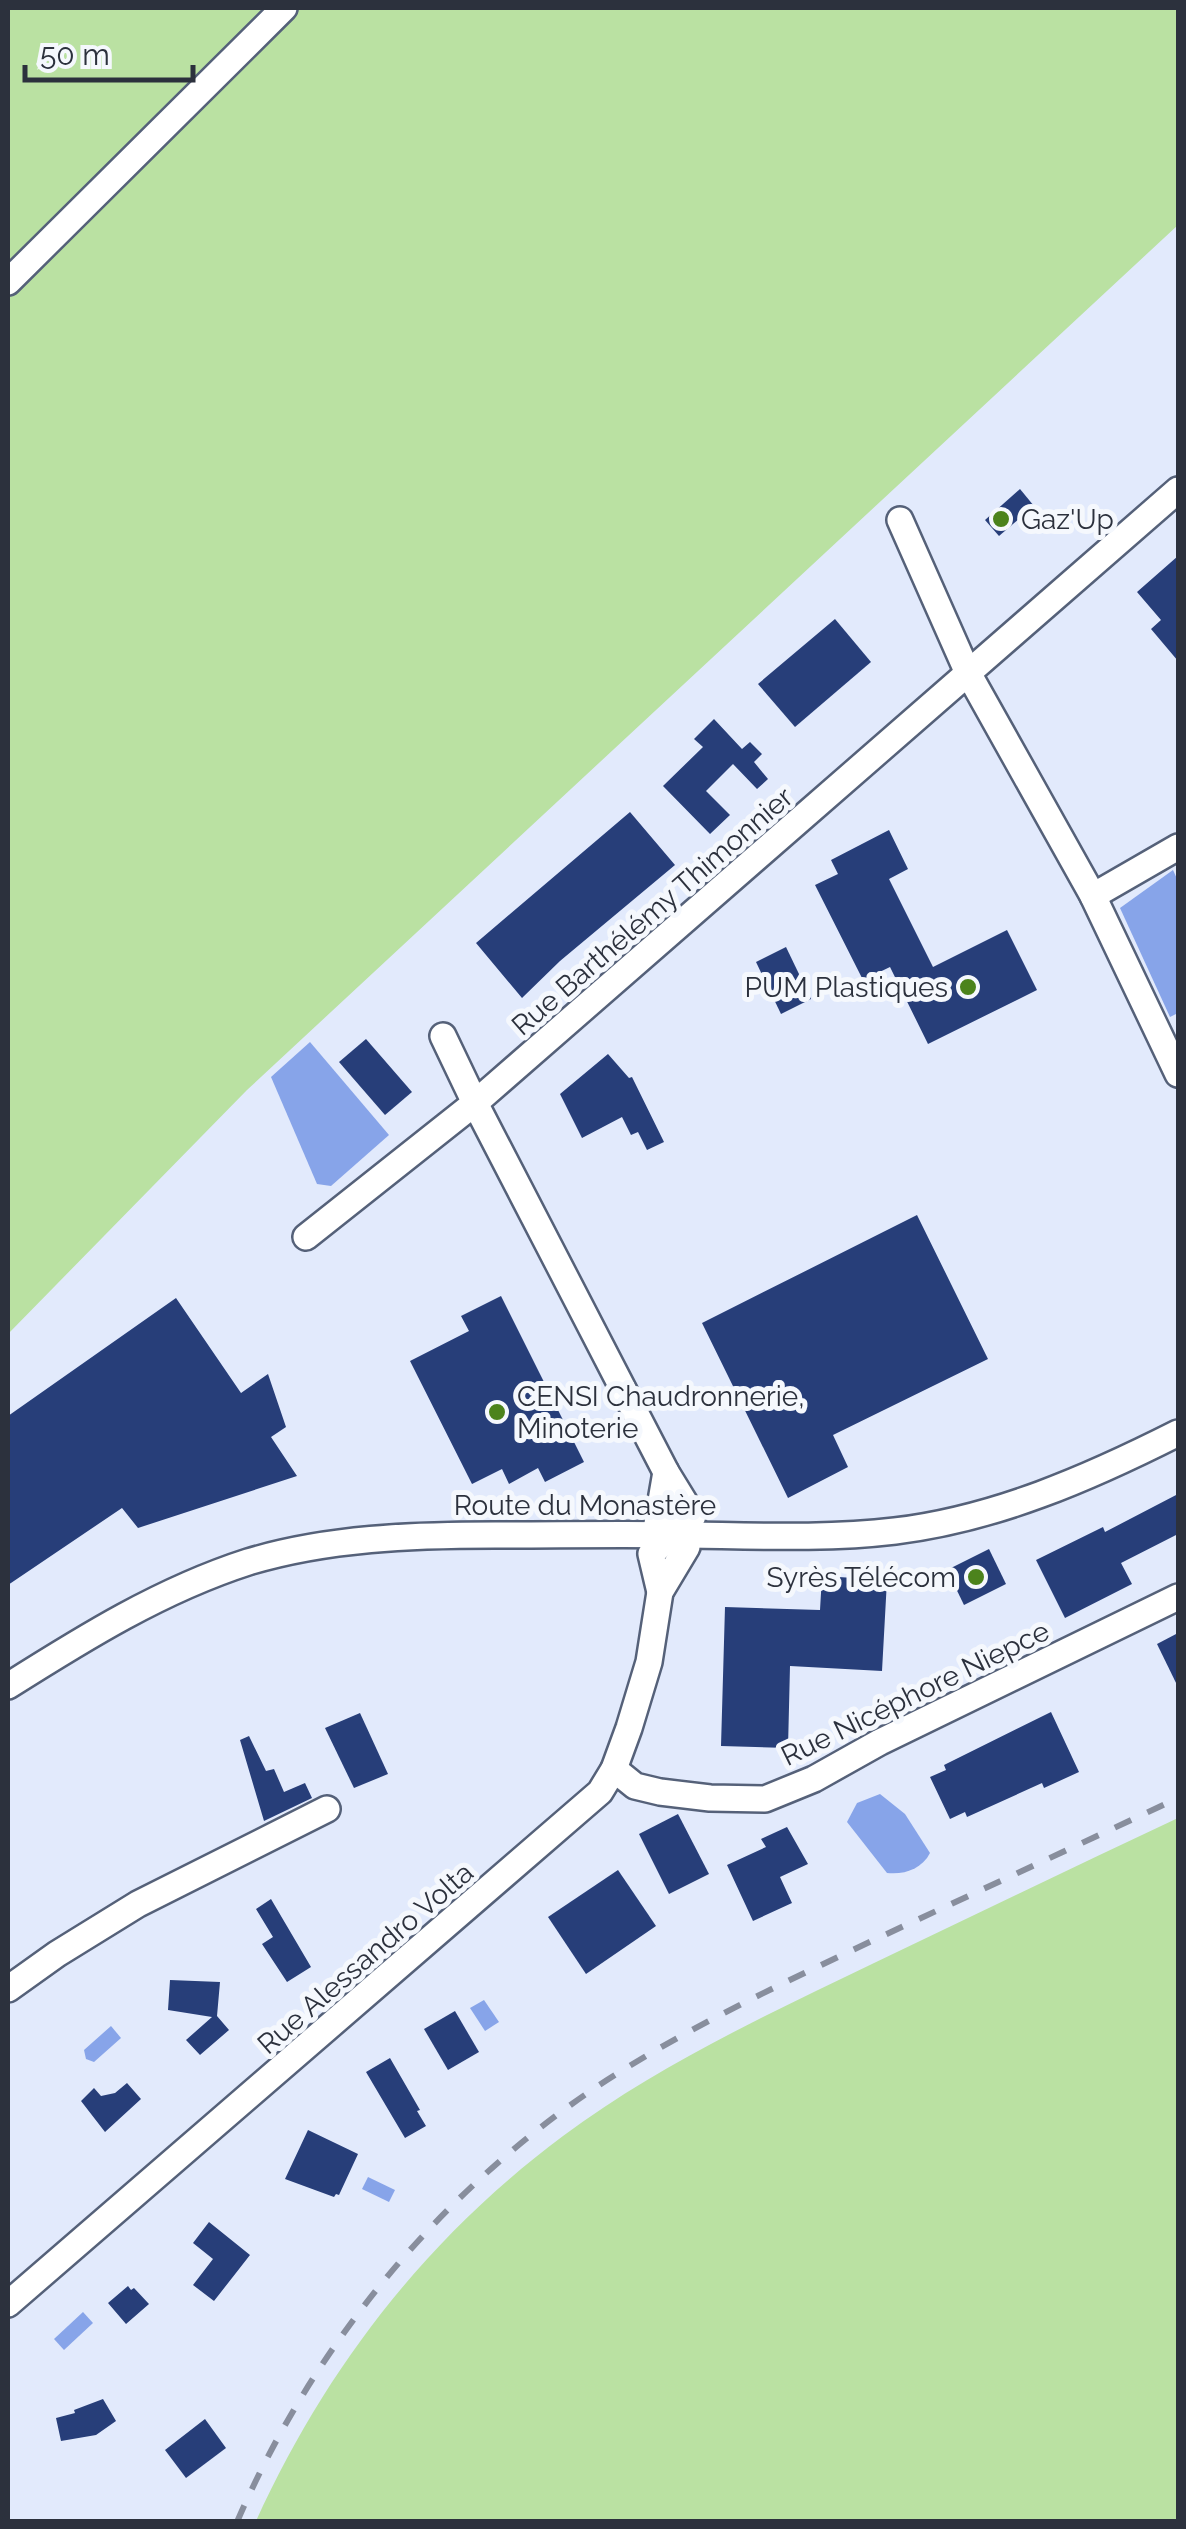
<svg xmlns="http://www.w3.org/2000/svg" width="1186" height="2529" font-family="Raleway,sans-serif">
<rect width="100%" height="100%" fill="#e2eafc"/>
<g fill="#bae1a2">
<path d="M 8,8 L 1178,8 L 1178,225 L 247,1090 L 8,1334 Z"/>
<path d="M 1178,1818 L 1178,2521 L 256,2521 C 326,2368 426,2238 563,2136 C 657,2066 766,2015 872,1964 C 974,1915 1076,1866 1178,1818 Z"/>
</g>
<g fill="#87a4e9">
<path d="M 1173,870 L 1178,881 L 1178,1013 L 1170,1017 L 1120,908 Z"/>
<path d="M 310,1042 L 389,1135 L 331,1186 L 317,1184 L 271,1077 Z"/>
<path d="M 880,1794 L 905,1814 L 930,1853 C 922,1869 904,1875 887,1873 L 847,1822 L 857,1803 Z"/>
<path d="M 484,2000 L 499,2022 L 485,2031 L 470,2008 Z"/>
<path d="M 111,2026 L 121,2038 L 94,2062 L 86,2059 L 84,2050 Z"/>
<path d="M 368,2177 L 395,2190 L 389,2202 L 362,2189 Z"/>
<path d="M 83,2312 L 93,2323 L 64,2350 L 54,2339 Z"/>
</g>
<g fill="#273e79">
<path d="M 1020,489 L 1034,506 L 999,536 L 985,520 Z"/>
<path d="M 1178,556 L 1178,661 L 1151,629 L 1161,620 L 1137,592 Z"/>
<path d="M 835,619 L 871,662 L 795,727 L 758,684 Z"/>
<path d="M 714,719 L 742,749 L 750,742 L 762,754 L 754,762 L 768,779 L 757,789 L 733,764 L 706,791 L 730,815 L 710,834 L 663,786 L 703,747 L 694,739 Z"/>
<path d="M 630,812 L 675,865 L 560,961 L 522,998 L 476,943 Z"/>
<path d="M 889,830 L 908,869 L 889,879 L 933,967 L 1007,930 L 1037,990 L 928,1044 L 890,967 L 863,980 L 815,885 L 838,874 L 831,860 Z"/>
<path d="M 786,947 L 811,999 L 781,1014 L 756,962 Z"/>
<path d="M 366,1039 L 412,1092 L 385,1115 L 339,1062 Z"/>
<path d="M 608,1054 L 629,1078 L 632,1077 L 664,1142 L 647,1150 L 638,1132 L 631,1135 L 622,1117 L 582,1138 L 560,1094 Z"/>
<path d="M 917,1215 L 988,1359 L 833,1435 L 848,1467 L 788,1498 L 702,1323 Z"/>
<path d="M 501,1296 L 584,1462 L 545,1482 L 538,1468 L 509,1484 L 502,1469 L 472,1484 L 410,1361 L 469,1331 L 461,1316 Z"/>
<path d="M 176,1298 L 241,1393 L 268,1374 L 286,1427 L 271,1437 L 297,1476 L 138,1528 L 122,1508 L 8,1585 L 8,1416 Z"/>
<path d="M 1178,1494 L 1178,1534 L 1121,1563 L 1132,1584 L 1065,1618 L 1036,1560 L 1103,1527 L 1105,1532 Z"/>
<path d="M 989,1549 L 1006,1584 L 964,1605 L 947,1570 Z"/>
<path d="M 822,1576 L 887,1580 L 882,1671 L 790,1666 L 788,1748 L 721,1746 L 725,1607 L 820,1610 Z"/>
<path d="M 1178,1633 L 1178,1687 L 1157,1644 Z"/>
<path d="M 1051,1712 L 1079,1772 L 1044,1788 L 1042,1783 L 967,1817 L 965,1812 L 950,1819 L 930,1777 L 946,1770 L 944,1765 Z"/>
<path d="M 360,1713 L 388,1774 L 354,1788 L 325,1728 Z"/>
<path d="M 249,1736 L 266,1771 L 274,1769 L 284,1792 L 305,1783 L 312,1798 L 264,1821 L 240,1740 Z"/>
<path d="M 678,1814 L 709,1874 L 669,1894 L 639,1834 Z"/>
<path d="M 787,1827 L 808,1864 L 780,1877 L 792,1903 L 753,1921 L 727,1865 L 766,1847 L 761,1839 Z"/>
<path d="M 618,1870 L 656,1926 L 586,1974 L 548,1917 Z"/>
<path d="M 271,1899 L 311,1967 L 287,1982 L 262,1944 L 273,1937 L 256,1909 Z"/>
<path d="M 170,1980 L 220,1982 L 217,2016 L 229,2030 L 200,2055 L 186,2040 L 212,2017 L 168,2010 Z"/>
<path d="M 455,2011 L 479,2052 L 448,2070 L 424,2029 Z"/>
<path d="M 390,2058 L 420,2110 L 417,2111 L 426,2126 L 405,2138 L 366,2072 Z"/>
<path d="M 127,2083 L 141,2099 L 105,2132 L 81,2101 L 94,2088 L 101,2096 L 115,2093 Z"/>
<path d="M 308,2130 L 358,2154 L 339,2195 L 336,2194 L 334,2197 L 285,2179 Z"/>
<path d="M 209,2222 L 250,2255 L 214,2301 L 193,2285 L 213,2259 L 193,2243 Z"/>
<path d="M 128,2286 L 131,2290 L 134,2288 L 149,2304 L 126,2324 L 108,2303 Z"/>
<path d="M 103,2399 L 116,2421 L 96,2435 L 61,2441 L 56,2418 L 75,2413 L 74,2410 Z"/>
<path d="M 205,2419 L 226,2448 L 186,2478 L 165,2450 Z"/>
</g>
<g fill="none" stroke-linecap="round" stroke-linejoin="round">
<g stroke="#556179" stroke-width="30">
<g id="minor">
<path d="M 8,282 L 284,8"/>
<path d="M 900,520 L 967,671 L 1093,896 L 1178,1074"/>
<path d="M 1093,896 L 1178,847"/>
<path d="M 306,1237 L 475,1103 L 443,1036"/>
<path d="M 660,1592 L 651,1554 L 693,1516 L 666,1472 L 475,1103 L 1178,490"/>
<path d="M 8,1686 C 84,1638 161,1590 248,1562 C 327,1538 413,1535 495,1535 C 560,1535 626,1534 691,1535 C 758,1536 828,1539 895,1531 C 995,1519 1089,1478 1178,1433"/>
<path d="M 614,1769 L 635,1786 L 660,1792 L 710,1798 L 765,1799 L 814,1779 L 880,1742 L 1178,1597"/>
<path d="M 8,1989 L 57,1954 L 138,1904 L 327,1809"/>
<path d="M 8,2304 L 600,1792 L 614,1769 L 629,1728 L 649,1662 L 660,1592 L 687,1547 L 657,1524 L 666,1472"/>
</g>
</g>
<use href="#minor" stroke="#fff" stroke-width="25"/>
<path stroke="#888e9d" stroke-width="6" stroke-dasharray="18 18" stroke-linecap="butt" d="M 237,2522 C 314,2343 444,2186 607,2080 C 693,2025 785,1982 876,1939 C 977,1892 1078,1845 1178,1798"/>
</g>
<g fill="#4c831c" stroke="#f5f8fd" stroke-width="4">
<circle cx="1001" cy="519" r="10"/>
<circle cx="968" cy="987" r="10"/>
<circle cx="497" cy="1412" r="10"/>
<circle cx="976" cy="1577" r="10"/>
</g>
<g text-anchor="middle" stroke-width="10" stroke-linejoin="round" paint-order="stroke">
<g font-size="28" fill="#2c313d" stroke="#f5f8fd" text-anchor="start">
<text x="1021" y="529">Gaz'Up</text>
<text x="948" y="997" text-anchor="end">PUM Plastiques</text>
<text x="517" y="1406">CENSI Chaudronnerie,<tspan x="517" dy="32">Minoterie</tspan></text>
<text x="956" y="1587" text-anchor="end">Syrès Télécom</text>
</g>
<g font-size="28" fill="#2c313d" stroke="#f5f8fd">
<text transform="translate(652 911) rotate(-41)" y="10">Rue Barthélémy Thimonnier</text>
<text x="585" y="1515">Route du Monastère</text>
<text transform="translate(915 1693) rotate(-26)" y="10">Rue Nicéphore Niepce</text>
<text transform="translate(365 1958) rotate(-41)" y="10">Rue Alessandro Volta</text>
</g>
</g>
<rect width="1186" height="2529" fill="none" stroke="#2c313d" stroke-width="20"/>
<path d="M25 65v15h168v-15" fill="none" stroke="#2c313d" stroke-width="5"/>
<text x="40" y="65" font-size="30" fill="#2c313d" stroke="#f5f8fd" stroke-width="8" paint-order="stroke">50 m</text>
</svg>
